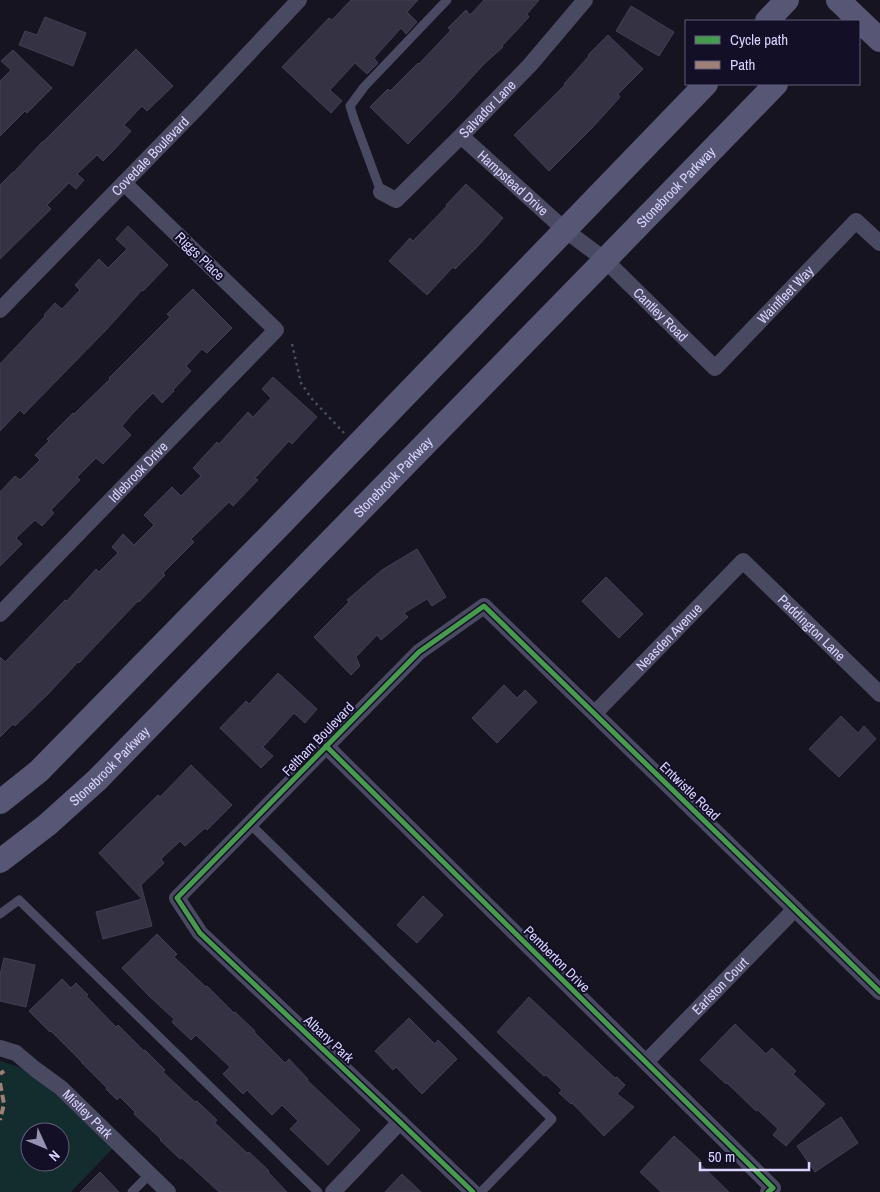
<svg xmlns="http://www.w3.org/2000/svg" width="880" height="1192" font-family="'Archivo Narrow',sans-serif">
<rect width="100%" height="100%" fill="#161421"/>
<path fill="#132c2d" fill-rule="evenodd" d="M 1,1061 L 24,1069 L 61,1099 L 113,1148 L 71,1192 L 0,1192 L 0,1062 ZM 30,1132 L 60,1132 L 60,1162 L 30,1162 Z"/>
<g fill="#343243" stroke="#433f54">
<path d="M 351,0 L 418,0 L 407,12 L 417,22 L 406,34 L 401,28 L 374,58 L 378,63 L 367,74 L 355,63 L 330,90 L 342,101 L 331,113 L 282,67 L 329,18 L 332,20 Z"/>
<path d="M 484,0 L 539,0 L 527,14 L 529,17 L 502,46 L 503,47 L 484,64 L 453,98 L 408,144 L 370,107 L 388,89 L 390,91 L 418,63 L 419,64 L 451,30 L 448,28 L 466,10 L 470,15 Z"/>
<path d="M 631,6 L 674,32 L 659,56 L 616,31 Z"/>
<path d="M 45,17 L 86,33 L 73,66 L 19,45 L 25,31 L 37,35 Z"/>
<path d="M 608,35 L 643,69 L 618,94 L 620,97 L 593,127 L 549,171 L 514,135 L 565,85 L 564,84 L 589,56 L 588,55 Z"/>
<path d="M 136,49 L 173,86 L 147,111 L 142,106 L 124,125 L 131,131 L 114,150 L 103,161 L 97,155 L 77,174 L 84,180 L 76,189 L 69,183 L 47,205 L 51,209 L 0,259 L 0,185 L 13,172 L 14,172 L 42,142 L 43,142 Z"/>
<path d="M 13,50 L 52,88 L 27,113 L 25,111 L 0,136 L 0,81 L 11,70 L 1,61 Z"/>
<path d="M 466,184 L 503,218 L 479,245 L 455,269 L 453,267 L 427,295 L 389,261 L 410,238 L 413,241 L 447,206 L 446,205 Z"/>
<path d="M 128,226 L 168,265 L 143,291 L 142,290 L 107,329 L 24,414 L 20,410 L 0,431 L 0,364 L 45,316 L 44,315 L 55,303 L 62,309 L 80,290 L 75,285 L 99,259 L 108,268 L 127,249 L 116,239 Z"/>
<path d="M 193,289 L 232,328 L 207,353 L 202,349 L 186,366 L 191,371 L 173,390 L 174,391 L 162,403 L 153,393 L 133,413 L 122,426 L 131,435 L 103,464 L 96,458 L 77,477 L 80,480 L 51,510 L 54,513 L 42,526 L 35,520 L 16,538 L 22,544 L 0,566 L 0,492 L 15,476 L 20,480 L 40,460 L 35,455 L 49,441 L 47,439 L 73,413 L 74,414 L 110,379 L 109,378 L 170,317 L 167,314 Z"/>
<path d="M 273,377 L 317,417 L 292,444 L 289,441 L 255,478 L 258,480 L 233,506 L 229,502 L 191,539 L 194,542 L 163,573 L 165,575 L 139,602 L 138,601 L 79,663 L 78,662 L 48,694 L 15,726 L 13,724 L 0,737 L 0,657 L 5,662 L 65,600 L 67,601 L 96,569 L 99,572 L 118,553 L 112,547 L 123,534 L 134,545 L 154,525 L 144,515 L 172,487 L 181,496 L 201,476 L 193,468 L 217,442 L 219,444 L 248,412 L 253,417 L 271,398 L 262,389 Z"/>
<path d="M 417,549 L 446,597 L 432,606 L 427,599 L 404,613 L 408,617 L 381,640 L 377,635 L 356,657 L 360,666 L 351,675 L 314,637 L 349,602 L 347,600 L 382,570 Z"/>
<path d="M 606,577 L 643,614 L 619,638 L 582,601 Z"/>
<path d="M 278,673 L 317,709 L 305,723 L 294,713 L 263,747 L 273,756 L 261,768 L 220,728 L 246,701 L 249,704 Z"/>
<path d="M 504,685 L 517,698 L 525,690 L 537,702 L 497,743 L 472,718 Z"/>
<path d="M 841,716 L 858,733 L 864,726 L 876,739 L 839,777 L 809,749 Z"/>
<path d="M 191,765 L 232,805 L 207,830 L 205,828 L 185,846 L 180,841 L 161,859 L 164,863 L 141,885 L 152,926 L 103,939 L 96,912 L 142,899 L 99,853 L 158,795 L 160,797 Z"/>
<path d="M 423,896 L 443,915 L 417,943 L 397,925 Z"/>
<path d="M 157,934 L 177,954 L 174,957 L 206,987 L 207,986 L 234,1013 L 235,1012 L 255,1031 L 254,1032 L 285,1063 L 289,1059 L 308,1079 L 307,1080 L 360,1130 L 328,1165 L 290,1129 L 298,1121 L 282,1105 L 272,1115 L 247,1090 L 243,1094 L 223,1074 L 230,1067 L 196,1035 L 191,1040 L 172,1022 L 174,1019 L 149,996 L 122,968 Z"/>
<path d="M 4,958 L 35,965 L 26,1007 L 0,1001 L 0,975 Z"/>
<path d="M 62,979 L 71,988 L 76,983 L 88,995 L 86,996 L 116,1027 L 118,1025 L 144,1051 L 145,1050 L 165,1070 L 163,1072 L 195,1102 L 197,1101 L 217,1120 L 215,1123 L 247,1153 L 249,1152 L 269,1171 L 268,1172 L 287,1192 L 219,1192 L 182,1158 L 180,1159 L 160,1140 L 161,1139 L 134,1114 L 135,1112 L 120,1097 L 117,1100 L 106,1089 L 107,1088 L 81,1062 L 82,1062 L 51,1031 L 50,1032 L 29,1011 Z"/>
<path d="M 529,997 L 615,1078 L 617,1077 L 625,1085 L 617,1094 L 634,1107 L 604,1136 L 572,1103 L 571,1104 L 559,1093 L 562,1090 L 546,1075 L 544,1076 L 497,1032 Z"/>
<path d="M 409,1018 L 435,1044 L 438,1040 L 457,1059 L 422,1094 L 396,1067 L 393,1070 L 375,1051 Z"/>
<path d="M 735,1024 L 766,1054 L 772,1048 L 796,1071 L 793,1074 L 825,1104 L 786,1146 L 773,1135 L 778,1129 L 758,1110 L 756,1111 L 727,1083 L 726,1084 L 700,1060 Z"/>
<path d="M 841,1117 L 858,1143 L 815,1172 L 797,1146 Z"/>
<path d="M 674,1136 L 701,1161 L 699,1163 L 729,1192 L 661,1192 L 640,1172 Z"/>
<path d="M 100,1172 L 119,1192 L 80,1192 Z"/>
<path d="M 402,1174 L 421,1192 L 385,1192 Z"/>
</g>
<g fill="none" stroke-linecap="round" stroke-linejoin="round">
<path stroke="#44505f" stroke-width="2.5" stroke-dasharray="2.5 4" stroke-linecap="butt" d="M 292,344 L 301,383 L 312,399 L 344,433"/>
<g stroke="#4a4962" stroke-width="9">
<path d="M 381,192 L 354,119 L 350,106 L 364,87 L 447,0"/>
<path d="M 250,824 L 552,1119 L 481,1192"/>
<path d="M 0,914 L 19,900 L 318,1192"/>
<path d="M 132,1192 L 150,1174"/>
</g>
<g stroke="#4a4962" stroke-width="16">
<path id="s1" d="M 461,136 L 565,230 L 605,260 L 715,368 L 856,221 L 880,243"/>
<path id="s2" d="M 381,192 L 396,200 L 461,136 L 530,65 L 585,0"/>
<path id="s3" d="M 0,310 L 198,107 L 299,0"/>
<path id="s4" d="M 0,614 L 276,330 L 124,183"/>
<path id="s5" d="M 595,713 L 743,561 L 880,694"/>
<path d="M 326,746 L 773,1188 L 768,1192"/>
<path id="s6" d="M 0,1048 L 16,1053 L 35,1069 L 61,1088 L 168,1192"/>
<path id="s7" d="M 646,1062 L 795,909"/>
<path d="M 333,1192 L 400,1122"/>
<path d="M 473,1192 L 400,1122 L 200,933 L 177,898 L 419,652 L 484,606 L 880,992"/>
</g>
<g stroke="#575674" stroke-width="24">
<path d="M 838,0 L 880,40"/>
<path d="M 767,21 L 787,0"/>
<path d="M 0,802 L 39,771 L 281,524 L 706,84"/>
<path id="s8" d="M 0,861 L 47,825 L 97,780 L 605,260 L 776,84"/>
</g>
<g stroke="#9e8076" stroke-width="4" stroke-dasharray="8 4" stroke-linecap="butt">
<path d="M 0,1074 L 4,1071"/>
<path d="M 0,1083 L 4,1104 L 0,1120"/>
</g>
<g stroke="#130f26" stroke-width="8">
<g id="cycleway">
<path d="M 326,746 L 773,1188 L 768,1192"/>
<path d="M 473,1192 L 400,1122 L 200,933 L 177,898 L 419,652 L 484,606 L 880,992"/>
</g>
</g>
<use href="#cycleway" stroke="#469c4c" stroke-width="5"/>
</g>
<g text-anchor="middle" stroke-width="4" stroke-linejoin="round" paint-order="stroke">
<g font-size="14" fill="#d9d4ff" stroke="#130f26">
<text dy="5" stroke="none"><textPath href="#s2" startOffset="146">Salvador Lane</textPath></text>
<text dy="5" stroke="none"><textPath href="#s3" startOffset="215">Covedale Boulevard</textPath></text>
<text dy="5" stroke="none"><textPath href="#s1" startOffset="70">Hampstead Drive</textPath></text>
<text dy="5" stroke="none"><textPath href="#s8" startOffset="955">Stonebrook Parkway</textPath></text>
<text transform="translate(200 256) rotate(44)" y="5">Riggs Place</text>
<text dy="5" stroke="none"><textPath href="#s1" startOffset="446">Wainfleet Way</textPath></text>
<text dy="5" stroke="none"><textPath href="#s1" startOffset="268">Cantley Road</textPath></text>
<text dy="5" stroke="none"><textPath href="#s4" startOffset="198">Idlebrook Drive</textPath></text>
<text dy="5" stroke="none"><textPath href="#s8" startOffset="550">Stonebrook Parkway</textPath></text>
<text dy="5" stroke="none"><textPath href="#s5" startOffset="308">Paddington Lane</textPath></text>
<text dy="5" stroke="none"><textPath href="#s5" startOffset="106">Neasden Avenue</textPath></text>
<text transform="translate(318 739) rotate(-46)" y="5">Feltham Boulevard</text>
<text dy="5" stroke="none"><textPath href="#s8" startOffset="145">Stonebrook Parkway</textPath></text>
<text transform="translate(690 791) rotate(44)" y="5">Entwistle Road</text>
<text transform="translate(557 959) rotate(45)" y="5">Pemberton Drive</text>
<text dy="5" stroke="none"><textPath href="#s7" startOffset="106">Earlston Court</textPath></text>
<text transform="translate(329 1039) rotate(43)" y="5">Albany Park</text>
<text dy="5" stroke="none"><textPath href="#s6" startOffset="111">Mistley Park</textPath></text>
</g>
</g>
<rect x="685" y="20" width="175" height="65" fill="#130f26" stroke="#625e7d"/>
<rect x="695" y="36" width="25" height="8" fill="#469c4c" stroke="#625e7d"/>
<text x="730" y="45" font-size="15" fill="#d9d4ff">Cycle path</text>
<rect x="695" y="61" width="25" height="8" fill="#9e8076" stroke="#625e7d"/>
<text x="730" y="70" font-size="15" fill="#d9d4ff">Path</text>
<g transform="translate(45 1147) rotate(134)"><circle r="24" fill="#130f26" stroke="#625e7d"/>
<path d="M0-4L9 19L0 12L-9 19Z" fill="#9591b1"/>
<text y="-8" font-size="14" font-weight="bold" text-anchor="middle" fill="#d9d4ff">N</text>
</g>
<path d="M700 1162v8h109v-8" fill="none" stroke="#d9d4ff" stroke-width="2.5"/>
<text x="708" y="1162" font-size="15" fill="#d9d4ff" stroke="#130f26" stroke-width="4" paint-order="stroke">50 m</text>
</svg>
